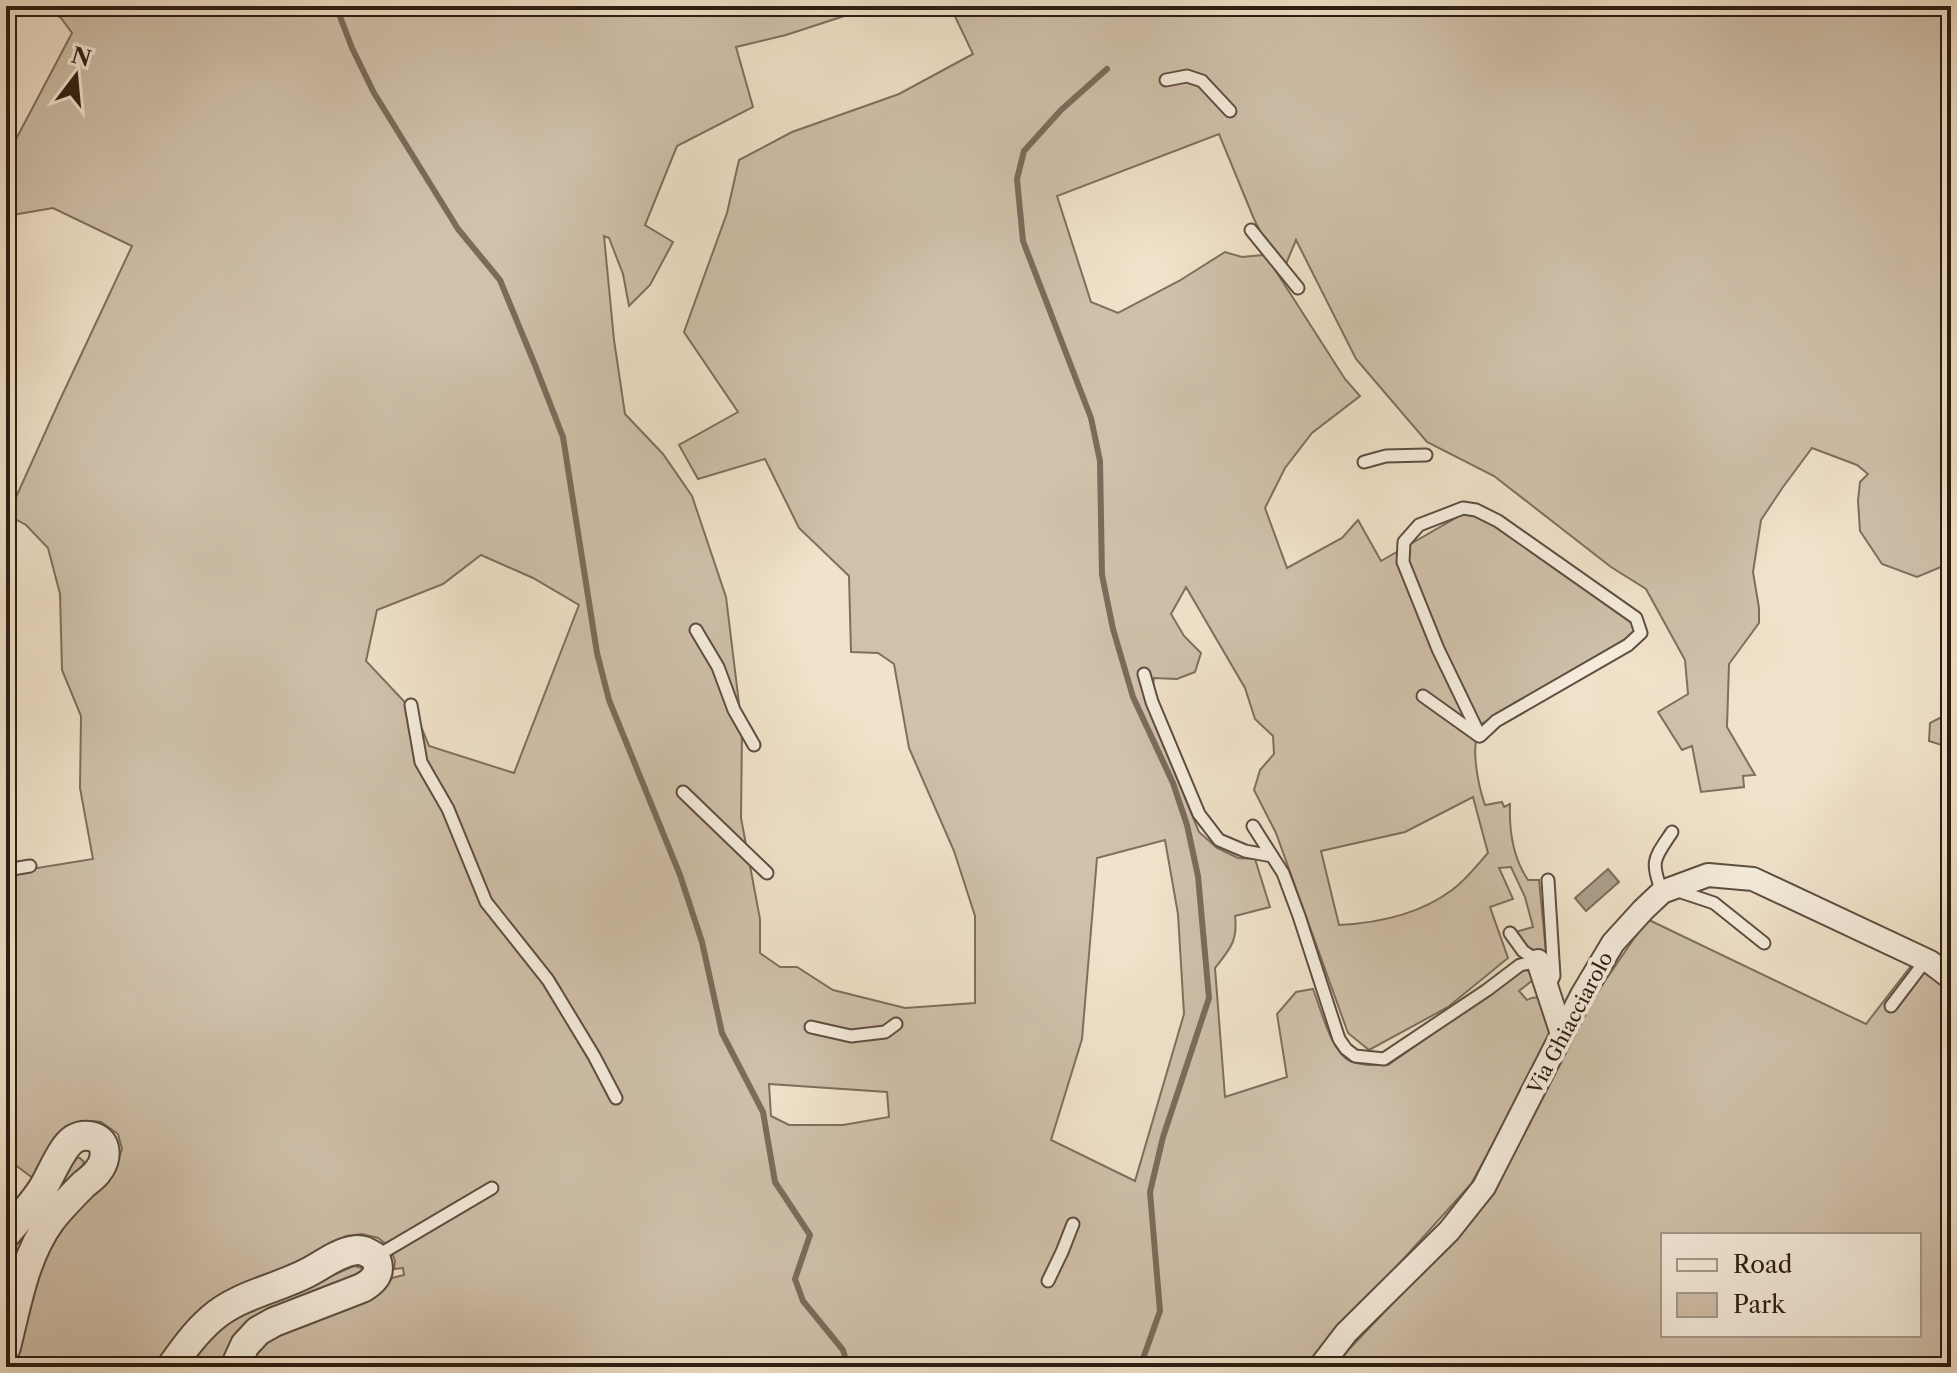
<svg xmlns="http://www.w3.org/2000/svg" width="1957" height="1373" font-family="'Libre Caslon Text',serif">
<rect width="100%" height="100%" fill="#f1e3cb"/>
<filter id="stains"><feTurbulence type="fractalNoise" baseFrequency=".0025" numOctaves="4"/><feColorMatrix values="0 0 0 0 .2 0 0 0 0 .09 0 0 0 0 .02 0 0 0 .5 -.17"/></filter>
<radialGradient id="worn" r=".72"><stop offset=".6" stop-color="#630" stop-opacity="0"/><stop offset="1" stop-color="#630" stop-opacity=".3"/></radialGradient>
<g fill="#d0c1ab" stroke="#7e6f5e" stroke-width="2" fill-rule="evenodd">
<path d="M 43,6 L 875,6 L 786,35 L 736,47 L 753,107 L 677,146 L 645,225 L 673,242 L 650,285 L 629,306 L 623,274 L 609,238 L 604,236 L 614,340 L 625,414 L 663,454 L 692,496 L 726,597 L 742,728 L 741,818 L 760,919 L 760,953 L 780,967 L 797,967 L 833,990 L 905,1008 L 975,1003 L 975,916 L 954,851 L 909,748 L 894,664 L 878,653 L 851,652 L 849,576 L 799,528 L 765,459 L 698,479 L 679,445 L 738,412 L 684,332 L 727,213 L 739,160 L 792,132 L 899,94 L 973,54 L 950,6 L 1951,6 L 1951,560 L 1946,565 L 1917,577 L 1882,564 L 1860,531 L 1858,501 L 1860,482 L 1868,474 L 1857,465 L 1812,448 L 1783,487 L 1761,520 L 1753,572 L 1759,608 L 1759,623 L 1729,664 L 1727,727 L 1755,775 L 1743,776 L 1744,787 L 1701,792 L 1692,746 L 1682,750 L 1658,712 L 1688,694 L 1685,660 L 1646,589 L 1611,567 L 1494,476 L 1427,442 L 1356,359 L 1296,240 L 1286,264 L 1262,235 L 1254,219 L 1219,134 L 1057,196 L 1091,302 L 1118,313 L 1179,281 L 1225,252 L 1242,257 L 1263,255 L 1270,262 L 1345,379 L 1360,396 L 1312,433 L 1285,468 L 1265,508 L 1287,568 L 1342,538 L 1358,520 L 1381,561 L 1468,511 L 1495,524 L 1634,623 L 1634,631 L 1627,638 L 1483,723 C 1468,739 1478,785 1485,805 L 1502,802 L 1504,807 L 1510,804 C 1509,830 1513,858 1528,880 L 1539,880 L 1548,973 L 1530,949 L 1522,944 L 1515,932 L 1533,927 L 1525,897 L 1511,867 L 1499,868 L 1513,899 L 1490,907 L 1508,958 L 1448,1007 L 1369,1050 L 1348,1033 L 1276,833 L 1254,790 L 1260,770 L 1274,754 L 1273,736 L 1255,719 L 1245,688 L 1186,587 L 1171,614 L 1184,636 L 1201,653 L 1195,672 L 1177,679 L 1154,678 L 1149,710 L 1199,832 L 1217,848 L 1238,858 L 1255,859 L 1270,907 L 1235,916 C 1238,941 1230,949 1215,968 L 1225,1097 L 1287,1077 L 1277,1014 L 1296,992 L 1313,989 C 1321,1009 1331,1052 1350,1061 C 1362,1066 1376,1065 1388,1065 L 1524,970 L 1530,971 L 1538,976 L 1519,991 L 1527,1000 C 1534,996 1538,997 1545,1002 L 1554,1035 L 1471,1184 L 1326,1345 L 1312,1367 L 938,1367 L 856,1360 L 857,1367 L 765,1367 L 763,1364 L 759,1367 L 249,1367 L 264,1343 L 275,1334 L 369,1300 L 385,1288 L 392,1278 L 404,1275 L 403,1268 L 394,1269 L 395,1261 L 390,1247 L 378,1238 L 362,1234 L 346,1236 L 299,1264 L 160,1367 L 11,1367 L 32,1286 L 53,1236 L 117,1164 L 122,1149 L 118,1134 L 101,1122 L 92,1121 L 80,1123 L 34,1179 L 6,1158 L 6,873 L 93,859 L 80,788 L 81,716 L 62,670 L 60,594 L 48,548 L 26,525 L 8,515 L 58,404 L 132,246 L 53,208 L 6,216 L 6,158 L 72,33 L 61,18 ZM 481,555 L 533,578 L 579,605 L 514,773 L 429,746 L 416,714 L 366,661 L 377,610 L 443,584 ZM 1473,797 L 1488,853 C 1477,865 1466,880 1452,890 C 1420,914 1378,923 1339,925 L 1321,851 L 1405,832 ZM 1165,840 L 1178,914 L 1184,1014 L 1135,1181 L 1051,1140 L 1082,1039 L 1097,858 ZM 769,1084 L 887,1092 L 889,1117 L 843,1125 L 789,1125 L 771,1116 Z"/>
<path d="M 1951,712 L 1951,748 L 1929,741 L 1930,723 Z"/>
<path d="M 1649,920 L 1866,1024 L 1914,962 L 1951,986 L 1951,1058 L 1946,1064 L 1951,1068 L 1951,1367 L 1332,1367 L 1453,1240 L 1513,1154 L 1577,1022 L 1635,937 ZM 1663,1235 L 1919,1235 L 1919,1335 L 1663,1335 Z"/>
<path d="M 77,1158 L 80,1158 L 84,1162 L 82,1166 L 63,1188 L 6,1300 L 6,1247 Z"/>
<path d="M 354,1266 L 362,1268 L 364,1274 L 225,1367 L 187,1367 L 199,1350 L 222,1326 L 244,1314 Z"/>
</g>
<path fill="#aea08c" stroke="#7a6c5b" stroke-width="2" d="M 1608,869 L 1619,882 L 1586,911 L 1575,898 Z"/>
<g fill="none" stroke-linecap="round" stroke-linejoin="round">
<g stroke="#7a6c5b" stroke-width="6">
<path d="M 336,6 L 352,48 L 374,93 L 458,229 L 500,280 L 535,365 L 563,437 L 597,653 L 609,700 L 680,875 L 702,942 L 722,1033 L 763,1112 L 775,1182 L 810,1235 L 795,1279 L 803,1301 L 843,1350 L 848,1367"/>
<path d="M 1107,69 L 1061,110 L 1024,151 L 1017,179 L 1023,241 L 1091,418 L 1100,461 L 1102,575 L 1113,629 L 1133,697 L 1173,783 L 1187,825 L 1198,876 L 1209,998 L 1163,1137 L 1150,1192 L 1160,1311 L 1140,1367"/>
</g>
<g stroke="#5d4e40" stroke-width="15">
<g id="service">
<path d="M 1166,80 L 1187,76 L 1202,81 L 1230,111"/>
<path d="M 1251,230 L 1298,288"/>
<path d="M 1364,462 L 1386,456 L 1426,455"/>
<path d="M 1463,508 L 1476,510 L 1498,521 L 1636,618 L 1641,633 L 1628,645 L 1496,721 L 1480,736 L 1438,649 L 1403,562 L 1404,542 L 1419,525 Z"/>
<path d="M 696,630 L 718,667 L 734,710 L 754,745"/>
<path d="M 1144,674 L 1152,702 L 1199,814 L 1219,840 L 1245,851 L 1272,856 L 1283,873 L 1299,916 L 1339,1039 L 1346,1049 L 1355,1056 L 1384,1059 L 1487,990 L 1520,965 L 1538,961"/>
<path d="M 1423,696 L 1479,736"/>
<path d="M 411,705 L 421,762 L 448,809 L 486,902 L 548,980 L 594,1056 L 616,1098"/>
<path d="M 683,792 L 767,873"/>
<path d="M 1253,826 L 1272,856"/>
<path d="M 6,870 L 30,866"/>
<path d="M 1675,890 L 1714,903 L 1764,943"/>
<path d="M 1662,892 C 1650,860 1654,859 1672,832"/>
<path d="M 1510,933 L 1523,951 L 1538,961"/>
<path d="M 1548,989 L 1554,976 L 1548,880"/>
<path d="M 1891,1006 L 1926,960"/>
<path d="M 811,1027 L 851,1036 L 885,1032 L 896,1024"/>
<path d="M 375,1257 L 492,1188"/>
<path d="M 1048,1281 L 1062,1252 L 1073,1224"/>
</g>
</g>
<g stroke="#5d4e40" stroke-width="26">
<g id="minor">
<path d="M 1538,961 L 1562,1034"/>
<path d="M 1320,1367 L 1346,1333 L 1449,1231 L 1484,1187 L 1582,995 L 1613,943 L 1643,910 L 1662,892 L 1708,875 L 1753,879 L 1930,962 L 1951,978"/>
</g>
</g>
<g stroke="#5d4e40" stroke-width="32">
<g id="tertiary">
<path d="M 6,1234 C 18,1220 31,1206 41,1191 C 50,1178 61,1147 74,1139 C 84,1133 101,1135 104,1148 C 106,1156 103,1165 98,1171 C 95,1176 89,1180 84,1184 C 73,1195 61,1207 51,1220 C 24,1257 17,1304 6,1347"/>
<path d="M 171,1367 C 183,1350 195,1333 211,1319 C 238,1295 276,1289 307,1273 C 321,1266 336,1254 351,1251 C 361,1248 367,1252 375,1257 C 382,1272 376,1280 362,1288 L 274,1322 L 258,1331 L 245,1345 L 235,1367"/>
</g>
</g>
<use href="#service" stroke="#f6eddd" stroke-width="11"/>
<use href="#minor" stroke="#f6eddd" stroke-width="22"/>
<use href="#tertiary" stroke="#f6eddd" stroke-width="28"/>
</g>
<g text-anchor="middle" stroke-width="8" stroke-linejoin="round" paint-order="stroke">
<g font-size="20" fill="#2c1d11" stroke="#f6eddd">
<text transform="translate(1570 1023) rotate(-62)" y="7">Via Ghiacciarolo</text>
</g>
</g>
<rect width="1957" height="1373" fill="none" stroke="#f1e3cb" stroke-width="32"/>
<rect x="8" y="8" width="1941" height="1357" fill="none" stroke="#2c1d11" stroke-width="4"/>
<rect x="16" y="16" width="1925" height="1341" fill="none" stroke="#2c1d11" stroke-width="2"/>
<rect x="1661" y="1233" width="260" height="104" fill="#f6eddd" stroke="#a59a8b" stroke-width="2"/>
<rect x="1677" y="1259" width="40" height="12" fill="#f6eddd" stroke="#a59a8b" stroke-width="2"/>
<text x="1733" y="1273" font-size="24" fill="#2c1d11">Road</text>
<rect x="1677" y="1293" width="40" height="24" fill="#d0c1ab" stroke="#a59a8b" stroke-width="2"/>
<text x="1733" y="1313" font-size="24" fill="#2c1d11">Park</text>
<g transform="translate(76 76) rotate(16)" stroke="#f6eddd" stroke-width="6" paint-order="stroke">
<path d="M0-6L14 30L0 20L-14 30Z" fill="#2c1d11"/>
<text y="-12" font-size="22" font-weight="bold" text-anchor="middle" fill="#2c1d11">N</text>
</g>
<rect width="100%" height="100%" filter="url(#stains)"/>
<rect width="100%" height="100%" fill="url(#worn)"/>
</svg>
